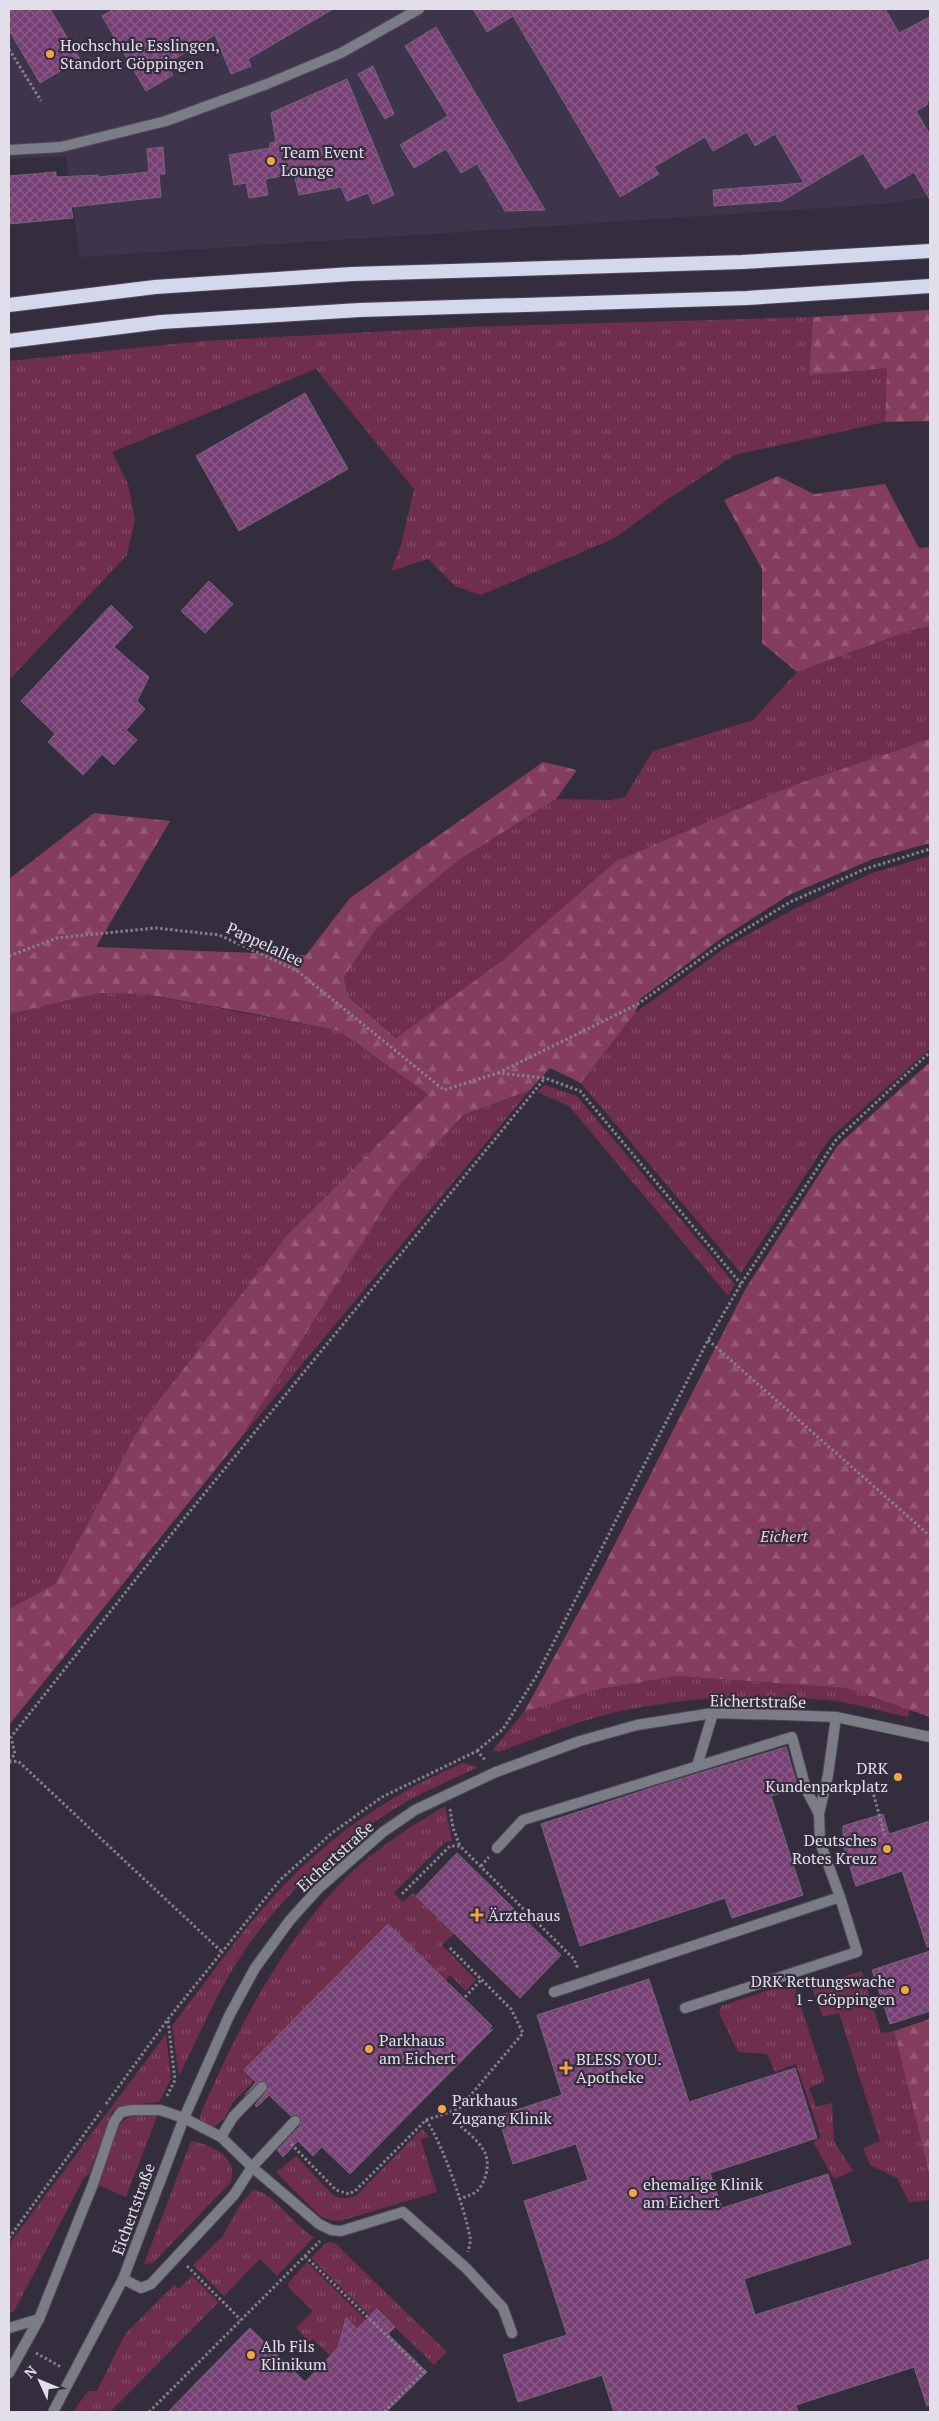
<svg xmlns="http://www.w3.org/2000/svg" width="939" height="2421" font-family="'PT Serif',serif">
<defs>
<pattern id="grass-tufts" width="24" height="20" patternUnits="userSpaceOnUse" patternTransform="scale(1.25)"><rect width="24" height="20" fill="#6f2f4c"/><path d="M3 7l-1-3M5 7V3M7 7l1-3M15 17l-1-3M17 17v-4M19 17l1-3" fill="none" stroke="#834d66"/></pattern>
<pattern id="forest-firs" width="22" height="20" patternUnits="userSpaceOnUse" patternTransform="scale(1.25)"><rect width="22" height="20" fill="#843d5c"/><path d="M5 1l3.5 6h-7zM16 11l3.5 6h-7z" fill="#955974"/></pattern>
<pattern id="building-cross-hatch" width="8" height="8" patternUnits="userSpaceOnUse" patternTransform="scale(1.25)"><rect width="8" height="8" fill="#774075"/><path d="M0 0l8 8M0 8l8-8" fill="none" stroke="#8a5b89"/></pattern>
</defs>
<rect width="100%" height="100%" fill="#342d3e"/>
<path fill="#3e354c" d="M 9,9 L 930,9 L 930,197 L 884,204 L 80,257 L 66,156 L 9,159 Z"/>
<g fill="url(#grass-tufts)">
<path d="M 813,317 L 809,375 L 887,367 L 885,422 L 735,455 L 668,499 L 615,538 L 481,595 L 455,586 L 428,559 L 391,571 L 401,545 L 414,489 L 316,369 L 112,452 L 128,484 L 135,520 L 127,555 L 9,680 L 9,361 L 203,341 L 466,327 Z"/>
<path d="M 930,626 L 930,739 L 794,785 L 616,861 L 502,962 L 396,1038 L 347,996 L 344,977 L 377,928 L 459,860 L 556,799 L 610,800 L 625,797 L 653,751 L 753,720 L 797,672 L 911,630 Z"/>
<path d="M 930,856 L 930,1049 L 830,1138 L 741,1273 L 581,1083 L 635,1013 L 729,945 L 794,909 L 872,873 Z"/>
<path d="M 100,993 L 145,994 L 339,1031 L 429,1093 L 288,1234 L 143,1421 L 55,1584 L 9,1609 L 9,1014 Z"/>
<path d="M 545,1085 L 577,1096 L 735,1284 L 728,1296 L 569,1106 L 537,1092 Z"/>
<path d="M 530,1090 L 240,1439 L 396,1189 L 463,1115 Z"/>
<path d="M 676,1676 L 846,1688 L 910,1710 L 908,1717 C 881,1711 853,1703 826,1700 C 759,1693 687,1697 621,1711 C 579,1720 539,1737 499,1752 L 493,1750 L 524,1712 L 600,1689 Z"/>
<path d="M 463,1763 L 478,1767 C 454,1779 429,1789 406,1802 C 337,1842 276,1900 234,1967 C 213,2001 197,2040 179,2076 L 172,2026 C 218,1966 262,1900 320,1851 C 363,1814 411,1785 463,1763 Z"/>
<path d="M 445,1806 L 452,1841 L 445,1842 L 394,1893 L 403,1902 L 413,1893 L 454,1933 L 442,1945 L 476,1980 L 466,1991 L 450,1975 L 446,1980 L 388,1924 L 244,2070 L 255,2080 L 233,2102 L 224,2119 L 214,2127 L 203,2124 L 200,2118 L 201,2113 C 236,2032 276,1953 336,1888 C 367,1854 406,1829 445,1806 Z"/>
<path d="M 862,1971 L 881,2033 L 894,2031 L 930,2177 L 930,2200 L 909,2202 L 897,2178 L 870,2165 L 863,2148 L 880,2141 L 839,2013 L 823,2017 L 811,1986 Z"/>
<path d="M 793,1982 L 825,2081 L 809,2088 L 816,2107 L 832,2103 L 834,2141 L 853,2171 L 834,2179 L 813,2142 L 821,2137 L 796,2064 L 775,2072 L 767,2054 L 738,2052 L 719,2013 L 721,2006 Z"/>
<path d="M 166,2034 L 171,2079 L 159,2102 L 119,2106 L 112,2112 L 89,2174 L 84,2178 L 14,2311 L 9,2313 L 9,2244 Z"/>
<path d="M 136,2114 L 157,2116 L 126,2197 L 98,2185 C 105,2162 109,2122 136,2114 Z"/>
<path d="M 422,2129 L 429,2136 L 421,2140 L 437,2192 L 340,2221 L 330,2220 L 320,2216 L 276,2172 L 296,2156 L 332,2194 C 341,2200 347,2199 357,2195 Z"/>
<path d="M 191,2141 C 212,2145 238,2156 231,2182 L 153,2263 L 144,2264 Z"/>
<path d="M 253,2190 C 274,2192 294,2227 314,2237 L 277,2276 L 260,2259 L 224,2296 L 193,2265 L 223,2236 L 240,2205 Z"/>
<path d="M 327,2242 L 335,2243 L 447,2352 L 434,2365 L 395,2327 L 388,2334 L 311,2258 Z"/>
<path d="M 307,2262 L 420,2373 L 382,2412 L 336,2412 L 305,2382 L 330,2356 L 313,2339 L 309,2342 L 296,2328 L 313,2311 L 289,2288 L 288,2283 Z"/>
<path d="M 192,2276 L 219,2302 L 110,2412 L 73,2412 L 88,2391 L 97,2391 L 125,2334 L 174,2285 L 179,2289 Z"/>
</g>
<g fill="url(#forest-firs)">
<path d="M 930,310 L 930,421 L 885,422 L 887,368 L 809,375 L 813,317 Z"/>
<path d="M 778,476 L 814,494 L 885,484 L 919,548 L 930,547 L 930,626 L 911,630 L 797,672 L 762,643 L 762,569 L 724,500 Z"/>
<path d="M 930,739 L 930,843 L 873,859 L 789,895 L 722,938 L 640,999 L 635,1013 L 581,1083 L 550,1068 L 530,1090 L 463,1115 L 396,1189 L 240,1439 L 9,1725 L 9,1609 L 55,1584 L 143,1421 L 288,1234 L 428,1094 L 339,1031 L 250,1013 L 145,994 L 100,993 L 9,1014 L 9,879 L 94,813 L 170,821 L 96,947 L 306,955 L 350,898 L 543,762 L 577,770 L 556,799 L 459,860 L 377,928 L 344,977 L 347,996 L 396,1038 L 502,961 L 616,861 L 794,785 Z"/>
<path d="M 930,1062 L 930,1717 L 846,1688 L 676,1676 L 600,1689 L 524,1712 L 599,1575 L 746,1288 L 838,1145 Z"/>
<path d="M 930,2019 L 930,2177 L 894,2031 Z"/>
</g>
<g fill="url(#building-cross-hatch)" stroke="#766675">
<path d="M 9,9 L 50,9 L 80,59 L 40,83 L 9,30 Z"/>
<path d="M 114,9 L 333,9 L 248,59 L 251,66 L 231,74 L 215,35 L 166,64 L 173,75 L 146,91 L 102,16 Z"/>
<path d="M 473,9 L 885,9 L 899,33 L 930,17 L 930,94 L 927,105 L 916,111 L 930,135 L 930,200 L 914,172 L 885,189 L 863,153 L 782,201 L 714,206 L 713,190 L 804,183 L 775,134 L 755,146 L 747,132 L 713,151 L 705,137 L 654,167 L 659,174 L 620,197 L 513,16 L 487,32 Z"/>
<path d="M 436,27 L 545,210 L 505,211 L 477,164 L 461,173 L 446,149 L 414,168 L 400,145 L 448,116 L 405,46 Z"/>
<path d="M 373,66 L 394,114 L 385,119 L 358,74 Z"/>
<path d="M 347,79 L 394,195 L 373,204 L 368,193 L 347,201 L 341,187 L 299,195 L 294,174 L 265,179 L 268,195 L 249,198 L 246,183 L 234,185 L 229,155 L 270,148 L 270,143 L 276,142 L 271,113 Z"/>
<path d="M 163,147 L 165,174 L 159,174 L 161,197 L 71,207 L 73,218 L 9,224 L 9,176 L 56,172 L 56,177 L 98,175 L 98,177 L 149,172 L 147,149 Z"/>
<path d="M 305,393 L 348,469 L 239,531 L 196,456 Z"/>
<path d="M 209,581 L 233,604 L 205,633 L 181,611 Z"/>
<path d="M 111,605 L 133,627 L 114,647 L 149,677 L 137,701 L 145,709 L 126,730 L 137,740 L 114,765 L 102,754 L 83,775 L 48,742 L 55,734 L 21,701 Z"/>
<path d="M 786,1747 L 798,1788 L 771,1796 L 803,1895 L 732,1918 L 725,1898 L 580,1946 L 541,1824 L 660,1785 Z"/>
<path d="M 883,1814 L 889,1834 L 930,1821 L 930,1946 L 927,1947 L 902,1871 L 856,1886 L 843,1845 L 843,1826 Z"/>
<path d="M 457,1853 L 561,1955 L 520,1998 L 416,1896 Z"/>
<path d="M 388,1924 L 492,2026 L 487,2031 L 493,2029 L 350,2174 L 322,2147 L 313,2156 L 298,2141 L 283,2157 L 277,2150 L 300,2126 L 301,2119 L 297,2114 L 291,2116 L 269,2095 L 257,2107 L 255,2105 L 267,2091 L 268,2085 L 264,2081 L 260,2081 L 245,2095 L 256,2082 L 244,2070 Z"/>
<path d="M 930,1951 L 930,2011 L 890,2024 L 872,1970 Z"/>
<path d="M 649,1979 L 689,2102 L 795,2068 L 817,2138 L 710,2173 L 722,2208 L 828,2174 L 851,2244 L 744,2279 L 755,2315 L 930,2259 L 930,2405 L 927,2406 L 914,2367 L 796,2405 L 798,2412 L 614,2412 L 602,2375 L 518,2402 L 503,2355 L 567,2335 L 524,2201 L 588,2180 L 576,2144 L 513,2164 L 498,2116 L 562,2095 L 537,2015 Z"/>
<path d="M 377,2309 L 395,2327 L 388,2334 L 427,2372 L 386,2412 L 168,2412 L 250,2328 L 305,2382 L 338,2348 L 346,2318 L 357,2329 Z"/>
</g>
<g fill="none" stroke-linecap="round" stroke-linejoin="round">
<g stroke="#50495a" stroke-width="12">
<g id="service">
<path d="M 697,1766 L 713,1713"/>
<path d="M 497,1848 L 523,1820 L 792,1737 L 806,1789 L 819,1814"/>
<path d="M 554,1992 L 840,1897"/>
<path d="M 685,2008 L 857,1952 L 840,1897 L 820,1842 L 819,1814 L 828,1775 L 836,1717"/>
<path d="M 221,2137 L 233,2117 L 262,2087"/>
<path d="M 123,2279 L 141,2288 L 151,2284 L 234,2195 L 252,2167 L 295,2121"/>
<path d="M 39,2319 L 93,2184 L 114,2122 L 121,2112 L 132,2110 L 160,2110 L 184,2118 L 221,2137 L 252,2167 L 319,2224 L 331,2230 L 341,2231 L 403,2212 L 466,2268 L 503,2308 L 512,2333"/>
<path d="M 9,2328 L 39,2319 L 9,2373"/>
</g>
</g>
<g stroke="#50495a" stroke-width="12">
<path id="minor" d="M 9,150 L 61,147 L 166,121 L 267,84 L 341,53 L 419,9"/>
</g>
<g stroke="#50495a" stroke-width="12">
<path id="tertiary" d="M 53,2412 L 123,2279 L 184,2118 L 229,2016 L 255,1968 L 290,1920 L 319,1888 L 383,1832 L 415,1810 L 496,1772 L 580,1741 L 637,1725 L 713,1713 L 785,1715 L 836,1717 L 930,1737"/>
</g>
<g stroke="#50495a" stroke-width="16">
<g id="trunk">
<path d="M 9,305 L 155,287 L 352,274 L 742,262 L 930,251"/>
<path d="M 9,341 L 161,322 L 360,310 L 747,298 L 930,286"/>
</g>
</g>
<g stroke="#857f8d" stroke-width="3" stroke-dasharray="2.5 2.5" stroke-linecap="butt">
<path d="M 9,49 L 41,101"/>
<path d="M 9,956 L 57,938 L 156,928 L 219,935 L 296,970 L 444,1090 L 498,1073 L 545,1078 L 580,1091 L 741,1284"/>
<path d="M 498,1073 L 638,1004 L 720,945 L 790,902 L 865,869 L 930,849"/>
<path d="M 708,1340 L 930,1536"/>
<path d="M 477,1751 L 503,1729 L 537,1675 L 708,1340 L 741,1284 L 836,1140 L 930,1052"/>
<path d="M 9,1761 L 15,1754 L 11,1737 L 182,1521 L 545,1078"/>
<path d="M 9,1762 L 18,1761 L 221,1951"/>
<path d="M 871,1785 L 885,1836"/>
<path d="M 450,1809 L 453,1828 L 460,1846"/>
<path d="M 481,1866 L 489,1857"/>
<path d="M 402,1894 L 450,1846 L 460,1846 L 574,1959 L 578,1969"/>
<path d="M 465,1997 L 481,1980"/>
<path d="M 167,2096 L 175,2080 L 168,2020"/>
<path d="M 106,2104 L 168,2019 L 280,1880 L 332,1833 L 382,1797 L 477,1751 L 486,1761"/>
<path d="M 426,2120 L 459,2109 L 523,2033 L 511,2009 L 448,1946"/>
<path d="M 457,2123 C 466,2131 478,2140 484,2151 C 491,2163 486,2182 477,2191 C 473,2195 464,2197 459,2199"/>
<path d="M 291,2144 L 336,2190 L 349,2194 L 356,2190 L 426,2120 C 443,2144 464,2207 470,2237 C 471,2241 469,2247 468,2252"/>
<path d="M 9,2238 L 101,2111"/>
<path d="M 305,2256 L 424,2372 L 384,2412"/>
<path d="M 187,2266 L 241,2320"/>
<path d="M 36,2353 L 61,2367"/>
<path d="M 149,2412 L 320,2241"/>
</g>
<use href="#service" stroke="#7b7d86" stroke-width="10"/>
<use href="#minor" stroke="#7b7d86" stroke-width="10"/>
<use href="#tertiary" stroke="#7b7d86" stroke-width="10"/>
<use href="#trunk" stroke="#d4d8ed" stroke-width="14"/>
</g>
<g fill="#f1a640" stroke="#342d3e" stroke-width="2">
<circle cx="50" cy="54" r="5"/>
<circle cx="271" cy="161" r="5"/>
<circle cx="898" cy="1777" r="5"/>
<circle cx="887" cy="1849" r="5"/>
<path d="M474.5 1907.5h5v5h5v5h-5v5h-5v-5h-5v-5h5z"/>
<circle cx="905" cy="1990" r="5"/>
<circle cx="369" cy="2049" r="5"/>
<path d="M563.5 2060.5h5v5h5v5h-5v5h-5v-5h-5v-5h5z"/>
<circle cx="442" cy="2109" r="5"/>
<circle cx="633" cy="2193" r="5"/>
<circle cx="251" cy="2355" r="5"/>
</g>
<g text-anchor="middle" stroke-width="4.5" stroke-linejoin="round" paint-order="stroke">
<g font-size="16" fill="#e3dfea" stroke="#342d3e" text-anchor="start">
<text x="60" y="51">Hochschule Esslingen,<tspan x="60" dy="18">Standort Göppingen</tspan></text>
<text x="281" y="158">Team Event<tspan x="281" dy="18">Lounge</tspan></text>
<text x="888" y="1774" text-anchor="end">DRK<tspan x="888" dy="18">Kundenparkplatz</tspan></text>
<text x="877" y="1846" text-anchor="end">Deutsches<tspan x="877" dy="18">Rotes Kreuz</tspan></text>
<text x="488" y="1921">Ärztehaus</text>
<text x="895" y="1987" text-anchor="end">DRK Rettungswache<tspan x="895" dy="18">1 - Göppingen</tspan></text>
<text x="379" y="2046">Parkhaus<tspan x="379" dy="18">am Eichert</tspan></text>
<text x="576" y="2065">BLESS YOU.<tspan x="576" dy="18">Apotheke</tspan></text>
<text x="452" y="2106">Parkhaus<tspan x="452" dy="18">Zugang Klinik</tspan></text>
<text x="643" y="2190">ehemalige Klinik<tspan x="643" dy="18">am Eichert</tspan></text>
<text x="261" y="2352">Alb Fils<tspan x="261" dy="18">Klinikum</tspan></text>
</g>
<g font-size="16" fill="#e3dfea" stroke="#342d3e">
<text transform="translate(265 944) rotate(25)" y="6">Pappelallee</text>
<text transform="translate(758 1701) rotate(1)" y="6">Eichertstraße</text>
<text transform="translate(335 1856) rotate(-42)" y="6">Eichertstraße</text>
<text transform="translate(133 2209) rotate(-70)" y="6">Eichertstraße</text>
</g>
<g font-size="16" font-style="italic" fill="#f5c9d9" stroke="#342d3e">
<text x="784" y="1542">Eichert</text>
</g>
</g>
<rect width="939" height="2421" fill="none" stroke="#e3dfea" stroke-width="20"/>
<g transform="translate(40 2381) rotate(314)" stroke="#342d3e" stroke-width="4" paint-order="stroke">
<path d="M0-4L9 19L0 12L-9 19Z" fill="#e3dfea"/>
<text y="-8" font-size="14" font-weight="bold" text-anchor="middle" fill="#e3dfea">N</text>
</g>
</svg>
